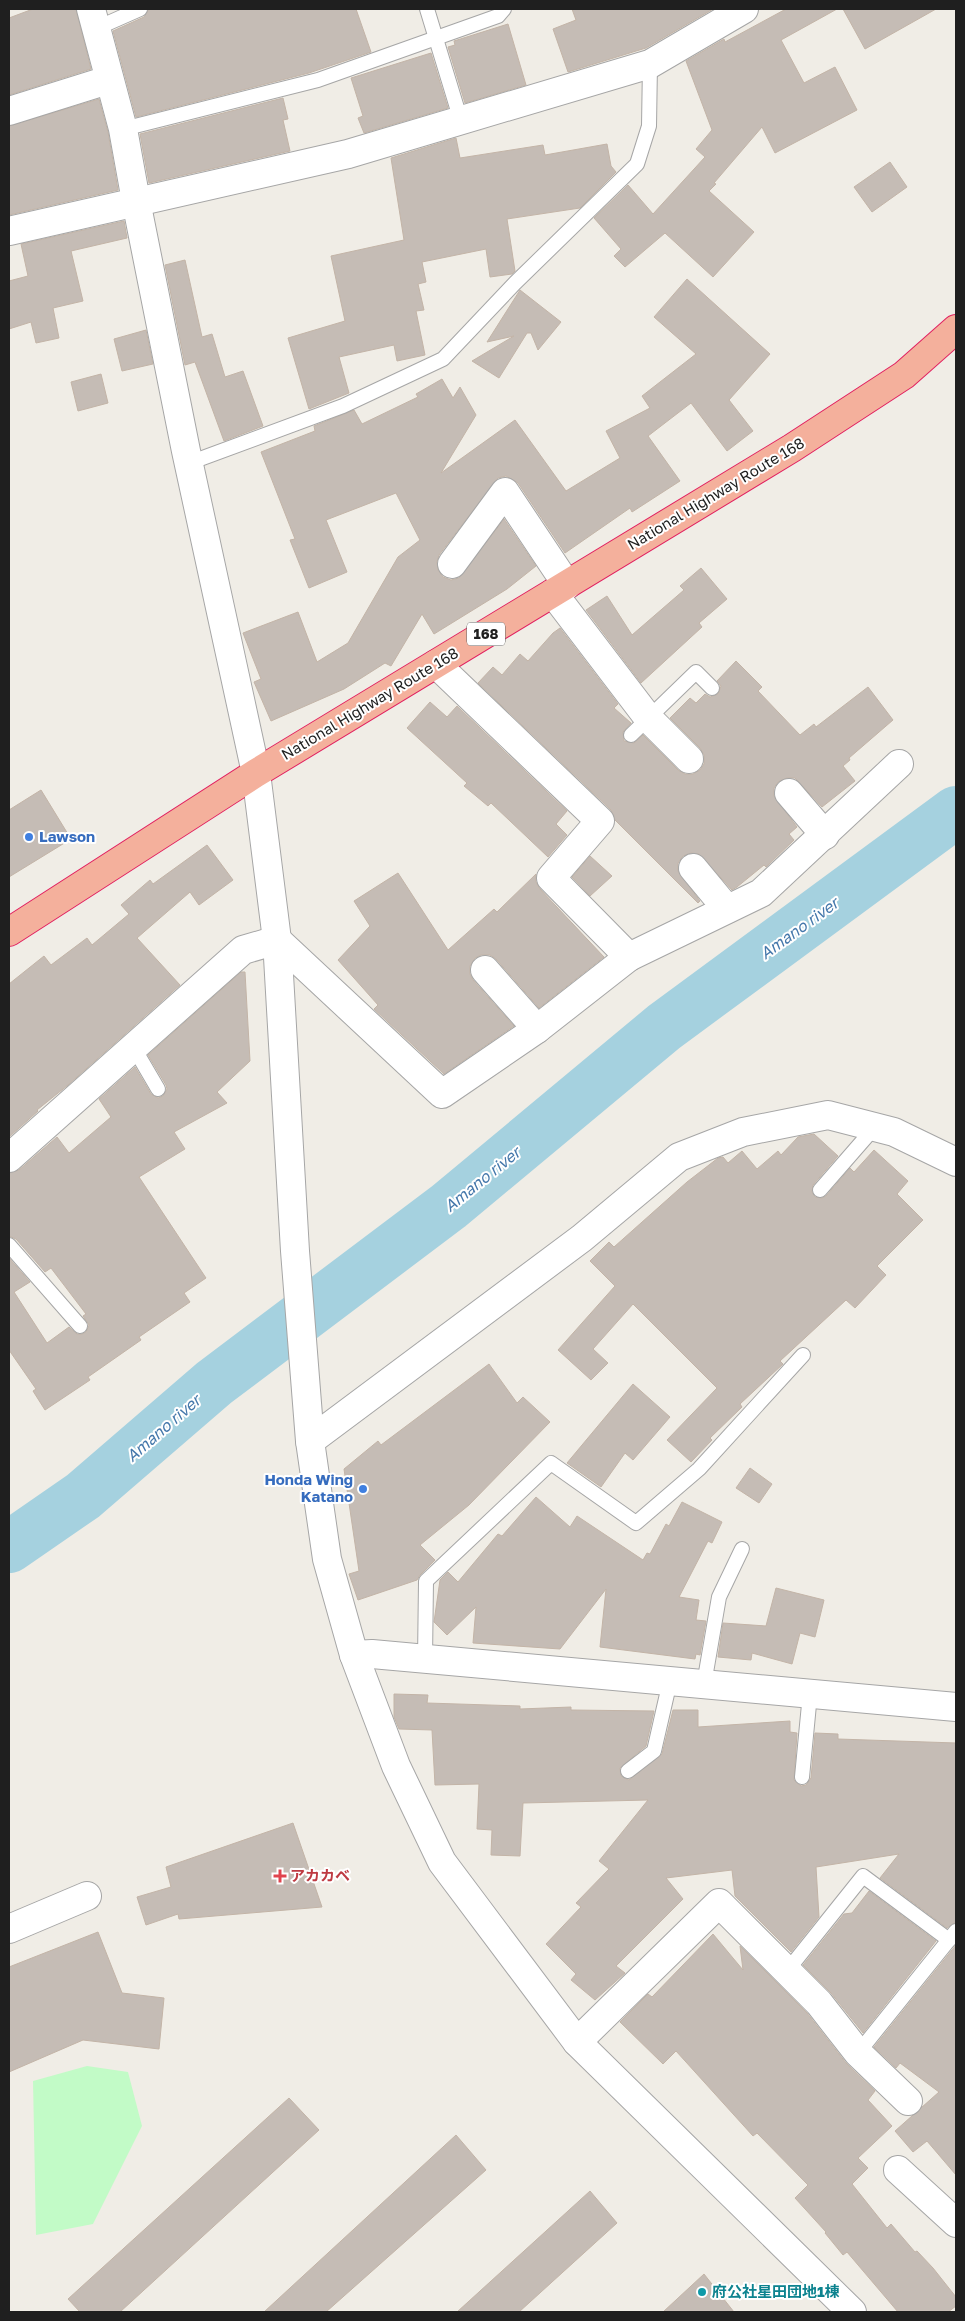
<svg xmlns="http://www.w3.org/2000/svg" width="965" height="2321" font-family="'Golos Text','Noto Sans JP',sans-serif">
<rect width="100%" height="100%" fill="#f0ede6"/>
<path fill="#c2fbc7" d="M 87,2066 L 128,2072 L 142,2126 L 93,2224 L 36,2235 L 33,2081 Z"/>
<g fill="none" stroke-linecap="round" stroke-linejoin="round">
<path stroke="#a5d1df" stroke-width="52" d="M 9,1547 L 83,1496 L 214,1383 L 449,1206 L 664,1027 L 956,812"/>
</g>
<g fill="#c5bcb5" stroke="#c3b4a7">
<path d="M 33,9 L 76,9 L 91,69 L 9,95 L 9,18 Z"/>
<path d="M 149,9 L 356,9 L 371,52 L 309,73 L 136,117 L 113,31 L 144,17 Z"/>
<path d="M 572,9 L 713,9 L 646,48 L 568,72 L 553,29 L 576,20 Z"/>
<path d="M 786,9 L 837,9 L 781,40 L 804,83 L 835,67 L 857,110 L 775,153 L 762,127 L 714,183 L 716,184 L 709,191 L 754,232 L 713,277 L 665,233 L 625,267 L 614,256 L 621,249 L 594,218 L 628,185 L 653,214 L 705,157 L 696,149 L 712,130 L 686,61 L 724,39 L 725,42 Z"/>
<path d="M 843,9 L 936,9 L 865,49 Z"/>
<path d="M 508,24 L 526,85 L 465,103 L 448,47 L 455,45 L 454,41 Z"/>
<path d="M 431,53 L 448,108 L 364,133 L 358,118 L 363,116 L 351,78 Z"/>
<path d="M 283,98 L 288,119 L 283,120 L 290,151 L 149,183 L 140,134 Z"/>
<path d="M 99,99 L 108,132 L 118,190 L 9,215 L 9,126 Z"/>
<path d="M 456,138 L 460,158 L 543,145 L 545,155 L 607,144 L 611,166 L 616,172 L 580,208 L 507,219 L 515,271 L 512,274 L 490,277 L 486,249 L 422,262 L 426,282 L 418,284 L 424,310 L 416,311 L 425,355 L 397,361 L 394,345 L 339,357 L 349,393 L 309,409 L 288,338 L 345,321 L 331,256 L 404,240 L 391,158 Z"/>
<path d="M 890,162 L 907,187 L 872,212 L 854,187 Z"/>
<path d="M 124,221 L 127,238 L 71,251 L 83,301 L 53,308 L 59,338 L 36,343 L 31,322 L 9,329 L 9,281 L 28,276 L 21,244 Z"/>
<path d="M 185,260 L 202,337 L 212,334 L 225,377 L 243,371 L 263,426 L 224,441 L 195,362 L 185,365 L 165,265 Z"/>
<path d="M 687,279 L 770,354 L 729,400 L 753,431 L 727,451 L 691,403 L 648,436 L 680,481 L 632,512 L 630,508 L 565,553 L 518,483 L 506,476 L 498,478 L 439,555 L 437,562 L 438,570 L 443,577 L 451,580 L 459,578 L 504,519 L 536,566 L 507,589 L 434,634 L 422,614 L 391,666 L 385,663 L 344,689 L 271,721 L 254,682 L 261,679 L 243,633 L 298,612 L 317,662 L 348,643 L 398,557 L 420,540 L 396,493 L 326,520 L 347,572 L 309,588 L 290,540 L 295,539 L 261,452 L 315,431 L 314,426 L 354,410 L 362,424 L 418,397 L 416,394 L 442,379 L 453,398 L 460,387 L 476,415 L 441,473 L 515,420 L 566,491 L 620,458 L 606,431 L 650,408 L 642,396 L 696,354 L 654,317 Z"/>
<path d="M 520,290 L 561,322 L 538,350 L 531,333 L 527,333 L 499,378 L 472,361 L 514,336 L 487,342 Z"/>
<path d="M 146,330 L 153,364 L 122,371 L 114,339 Z"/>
<path d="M 101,374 L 108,403 L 78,411 L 71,382 Z"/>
<path d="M 701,568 L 727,599 L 699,623 L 702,627 L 641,683 L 586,610 L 607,596 L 632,635 L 684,590 L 680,586 Z"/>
<path d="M 560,628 L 618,704 L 614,708 L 631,723 L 623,732 L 624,741 L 634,743 L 643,735 L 678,770 L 685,774 L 693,774 L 700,770 L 704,764 L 704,755 L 700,748 L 670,718 L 690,698 L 696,703 L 705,694 L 710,697 L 718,694 L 721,686 L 717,681 L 736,661 L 762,687 L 758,691 L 800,735 L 814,724 L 816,727 L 868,687 L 893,720 L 849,758 L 850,760 L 843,766 L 855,781 L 822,807 L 795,778 L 787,778 L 778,782 L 774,788 L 774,796 L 797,827 L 789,834 L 794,840 L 766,867 L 764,865 L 737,887 L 732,890 L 699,854 L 691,853 L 683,856 L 678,863 L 678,871 L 700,901 L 698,903 L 615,820 L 611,810 L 478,683 L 493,667 L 502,675 L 520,654 L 528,661 L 553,633 Z"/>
<path d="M 430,702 L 447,717 L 457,706 L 567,811 L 556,824 L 567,835 L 548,857 L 491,803 L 488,806 L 464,786 L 467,783 L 407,728 Z"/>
<path d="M 41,790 L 71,839 L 9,877 L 9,810 Z"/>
<path d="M 207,845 L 233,880 L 199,905 L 190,892 L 137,938 L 180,985 L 68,1085 L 37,1110 L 38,1111 L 9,1137 L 9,984 L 44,956 L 51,965 L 87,938 L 92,945 L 129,914 L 121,905 L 150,880 L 153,884 Z"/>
<path d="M 590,856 L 612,876 L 590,896 L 572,877 Z"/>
<path d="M 398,873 L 448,950 L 494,909 L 497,912 L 536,874 L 536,882 L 540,889 L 604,957 L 539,1008 L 496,959 L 490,955 L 481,955 L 475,958 L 470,966 L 470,974 L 473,980 L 514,1026 L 444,1074 L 374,1009 L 378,1005 L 338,960 L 370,926 L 354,901 Z"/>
<path d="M 241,972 L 245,972 L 250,1061 L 217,1092 L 227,1103 L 174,1132 L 185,1149 L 139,1177 L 206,1278 L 184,1293 L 190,1302 L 139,1337 L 141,1340 L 88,1377 L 90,1380 L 45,1410 L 33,1391 L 36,1389 L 9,1350 L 9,1258 L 30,1282 L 14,1292 L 47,1343 L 69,1327 L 77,1334 L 82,1334 L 86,1332 L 89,1325 L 83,1316 L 86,1314 L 51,1268 L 45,1272 L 16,1239 L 9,1236 L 9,1173 L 19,1170 L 57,1137 L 69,1153 L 111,1117 L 99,1099 L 135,1067 L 151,1094 L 158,1098 L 163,1096 L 167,1089 L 166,1085 L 148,1055 Z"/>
<path d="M 814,1134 L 838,1156 L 813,1185 L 812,1192 L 815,1197 L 822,1198 L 826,1196 L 850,1168 L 854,1172 L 874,1150 L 908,1181 L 897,1194 L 923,1220 L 877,1266 L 886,1275 L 855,1308 L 846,1300 L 780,1361 L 783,1364 L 740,1404 L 742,1407 L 710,1438 L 712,1440 L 691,1462 L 667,1440 L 717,1388 L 633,1304 L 593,1349 L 608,1363 L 591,1380 L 558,1350 L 615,1286 L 590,1261 L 609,1242 L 614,1247 L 687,1182 L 718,1158 L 723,1157 L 728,1163 L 742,1151 L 757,1169 L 778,1151 L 781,1155 L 798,1137 Z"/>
<path d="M 489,1364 L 517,1403 L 523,1397 L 550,1422 L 469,1505 L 420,1545 L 435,1560 L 420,1575 L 417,1580 L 358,1600 L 349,1574 L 359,1571 L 344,1469 L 378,1441 L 381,1445 Z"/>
<path d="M 633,1384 L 670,1417 L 633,1460 L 625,1453 L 601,1487 L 567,1463 Z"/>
<path d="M 750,1468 L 772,1484 L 759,1503 L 736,1488 Z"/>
<path d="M 536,1497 L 570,1527 L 577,1516 L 643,1560 L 647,1553 L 650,1554 L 666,1524 L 669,1526 L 682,1502 L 722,1522 L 712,1543 L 708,1541 L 679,1597 L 699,1600 L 696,1620 L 706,1621 L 700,1655 L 696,1654 L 695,1659 L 600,1647 L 606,1589 L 560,1649 L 473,1643 L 476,1607 L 447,1635 L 434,1622 L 440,1580 L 448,1572 L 458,1582 L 498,1534 L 502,1536 Z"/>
<path d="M 776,1588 L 824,1600 L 815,1637 L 800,1633 L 792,1664 L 752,1653 L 751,1660 L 718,1657 L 723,1623 L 766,1626 Z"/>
<path d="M 394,1694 L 428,1695 L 427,1703 L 520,1706 L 520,1709 L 571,1707 L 571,1710 L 654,1711 L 646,1746 L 620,1768 L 621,1776 L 629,1780 L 662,1754 L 673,1710 L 698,1710 L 698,1727 L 790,1721 L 790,1732 L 797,1733 L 794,1780 L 801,1786 L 806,1785 L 811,1778 L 815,1733 L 838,1734 L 838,1739 L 956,1743 L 956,1922 L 947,1928 L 880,1878 L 899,1854 L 816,1867 L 819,1917 L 791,1952 L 735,1896 L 732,1870 L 666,1878 L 683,1899 L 616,1966 L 625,1973 L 595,2000 L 571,1980 L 576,1974 L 546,1944 L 581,1907 L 576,1903 L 609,1869 L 599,1861 L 648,1800 L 523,1803 L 520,1856 L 491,1855 L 492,1830 L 477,1829 L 479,1784 L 435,1785 L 432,1730 L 399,1729 L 394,1717 Z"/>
<path d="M 293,1823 L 322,1907 L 179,1919 L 178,1914 L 146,1925 L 137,1897 L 171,1887 L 166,1867 Z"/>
<path d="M 869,1891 L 936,1941 L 863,2033 L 831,1993 L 803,1965 L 844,1914 L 852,1913 Z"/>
<path d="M 98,1932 L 122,1993 L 164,1998 L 159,2049 L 83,2040 L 9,2072 L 9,1967 Z"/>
<path d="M 713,1934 L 743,1970 L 740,1946 L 807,2013 L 846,2063 L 875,2091 L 868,2100 L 892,2126 L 858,2158 L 868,2168 L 852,2184 L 887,2228 L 891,2224 L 915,2252 L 917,2251 L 933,2268 L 956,2297 L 956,2306 L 948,2312 L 898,2312 L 847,2252 L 843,2255 L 825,2233 L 826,2232 L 795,2198 L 808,2185 L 757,2133 L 753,2136 L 676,2051 L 663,2064 L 620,2022 L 648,1994 L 652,1997 Z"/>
<path d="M 956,1945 L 956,2175 L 927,2141 L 913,2152 L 895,2131 L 939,2092 L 900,2063 L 896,2068 L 874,2047 Z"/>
<path d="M 289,2098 L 319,2130 L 120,2312 L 80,2312 L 68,2299 Z"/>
<path d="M 456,2135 L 486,2170 L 326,2312 L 264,2312 Z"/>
<path d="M 590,2191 L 617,2223 L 519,2312 L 457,2312 Z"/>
<path d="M 704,2274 L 734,2312 L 663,2312 Z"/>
</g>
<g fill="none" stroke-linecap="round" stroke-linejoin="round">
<g stroke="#a6a6a6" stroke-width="16">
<g id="service">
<path d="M 427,9 L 461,121"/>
<path d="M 97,28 L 140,9"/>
<path d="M 123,129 L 318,80 L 498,16 L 504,9"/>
<path d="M 189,463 L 343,406 L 443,359 L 515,283 L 637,164 L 649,126 L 650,64"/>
<path d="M 631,735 L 696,672 L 712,688"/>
<path d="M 134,1048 L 158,1089"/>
<path d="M 820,1190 L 874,1128"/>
<path d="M 9,1245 L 80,1326"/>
<path d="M 425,1659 L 426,1581 L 551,1463 L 636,1523 L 699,1469 L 803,1355"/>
<path d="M 704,1684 L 719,1597 L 742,1549"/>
<path d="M 628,1771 L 654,1751 L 670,1681"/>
<path d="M 802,1777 L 810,1694"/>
<path d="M 787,1971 L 863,1876 L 949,1940"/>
<path d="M 858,2053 L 956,1931"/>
</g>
</g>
<g stroke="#a6a6a6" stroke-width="30">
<g id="minor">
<path d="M 91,9 L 123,129 L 136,201"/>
<path d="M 9,111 L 108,80"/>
<path d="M 452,564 L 505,492 L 567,585"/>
<path d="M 553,593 L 649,719 L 689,759"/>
<path d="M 436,664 L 600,821 L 551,878 L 629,957"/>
<path d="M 789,793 L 825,835"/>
<path d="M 693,868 L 727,909"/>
<path d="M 485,970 L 537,1029"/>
<path d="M 9,1158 L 243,950 L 277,940 L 442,1094 L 537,1029 L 629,957 L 761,893 L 899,764"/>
<path d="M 310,1441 L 582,1238 L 679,1157 L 743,1132 L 828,1115 L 894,1132 L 956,1162"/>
<path d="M 354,1655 L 372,1654 L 956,1707"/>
<path d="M 9,1929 L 87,1896"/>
<path d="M 577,2042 L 719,1903 L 819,2003 L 858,2053 L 908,2101"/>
<path d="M 898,2170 L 956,2223"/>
</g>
</g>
<g stroke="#a6a6a6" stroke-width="30">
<g id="tertiary">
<path d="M 136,201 L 186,451 L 256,773 L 277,940 L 295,1251 L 310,1441 L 327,1559 L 354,1655 L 396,1766 L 442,1862 L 577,2042 L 852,2312"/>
<path d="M 9,231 L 348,154 L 650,64 L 744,9"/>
</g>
</g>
<g stroke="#e12060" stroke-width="30">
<path id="trunk" d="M 9,932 L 256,773 L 792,448 L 904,375 L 956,329"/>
</g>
<use href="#service" stroke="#fff" stroke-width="14"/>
<use href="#minor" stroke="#fff" stroke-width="28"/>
<use href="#tertiary" stroke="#fff" stroke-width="28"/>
<use href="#trunk" stroke="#f4b09c" stroke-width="28"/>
</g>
<g fill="#3f7fe0" stroke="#fff" stroke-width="2">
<circle cx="29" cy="837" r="5"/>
<circle cx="363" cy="1489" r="5"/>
</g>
<path fill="#e0444e" stroke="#fff" stroke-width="2" d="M277.5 1868.5h5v5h5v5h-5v5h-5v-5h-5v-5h5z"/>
<circle fill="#0f9aa8" stroke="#fff" stroke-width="2" cx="702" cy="2292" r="5"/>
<g text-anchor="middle" stroke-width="4" stroke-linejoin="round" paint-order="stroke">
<rect fill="#fff" stroke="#626262" stroke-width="1" x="467" y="622.5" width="38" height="23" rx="4"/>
<g font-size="14" font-weight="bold" fill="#1f1f1f">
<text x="486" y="639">168</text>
</g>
<g font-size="15" fill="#1f1f1f" stroke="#fff">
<text transform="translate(716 494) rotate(-31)" y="5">National Highway Route 168</text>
<text transform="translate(370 704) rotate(-31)" y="5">National Highway Route 168</text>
</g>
<g font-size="15" font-weight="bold" fill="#366cbe" stroke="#fff" text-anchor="start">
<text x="39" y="842">Lawson</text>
<text x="353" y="1485" text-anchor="end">Honda Wing<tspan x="353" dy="17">Katano</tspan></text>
</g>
<g font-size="15" font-weight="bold" fill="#be3a42" stroke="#fff" text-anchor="start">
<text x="290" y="1881">アカカベ</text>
</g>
<g font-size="15" font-weight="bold" fill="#0d838f" stroke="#fff" text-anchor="start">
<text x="712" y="2297">府公社星田団地1棟</text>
</g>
<g font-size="16" font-style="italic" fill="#4578ab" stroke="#fff">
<text transform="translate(799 928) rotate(-36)" y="6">Amano river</text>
<text transform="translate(482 1179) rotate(-39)" y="6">Amano river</text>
<text transform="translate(163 1428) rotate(-41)" y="6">Amano river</text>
</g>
</g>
<rect width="965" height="2321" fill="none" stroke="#1f1f1f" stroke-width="20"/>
</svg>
